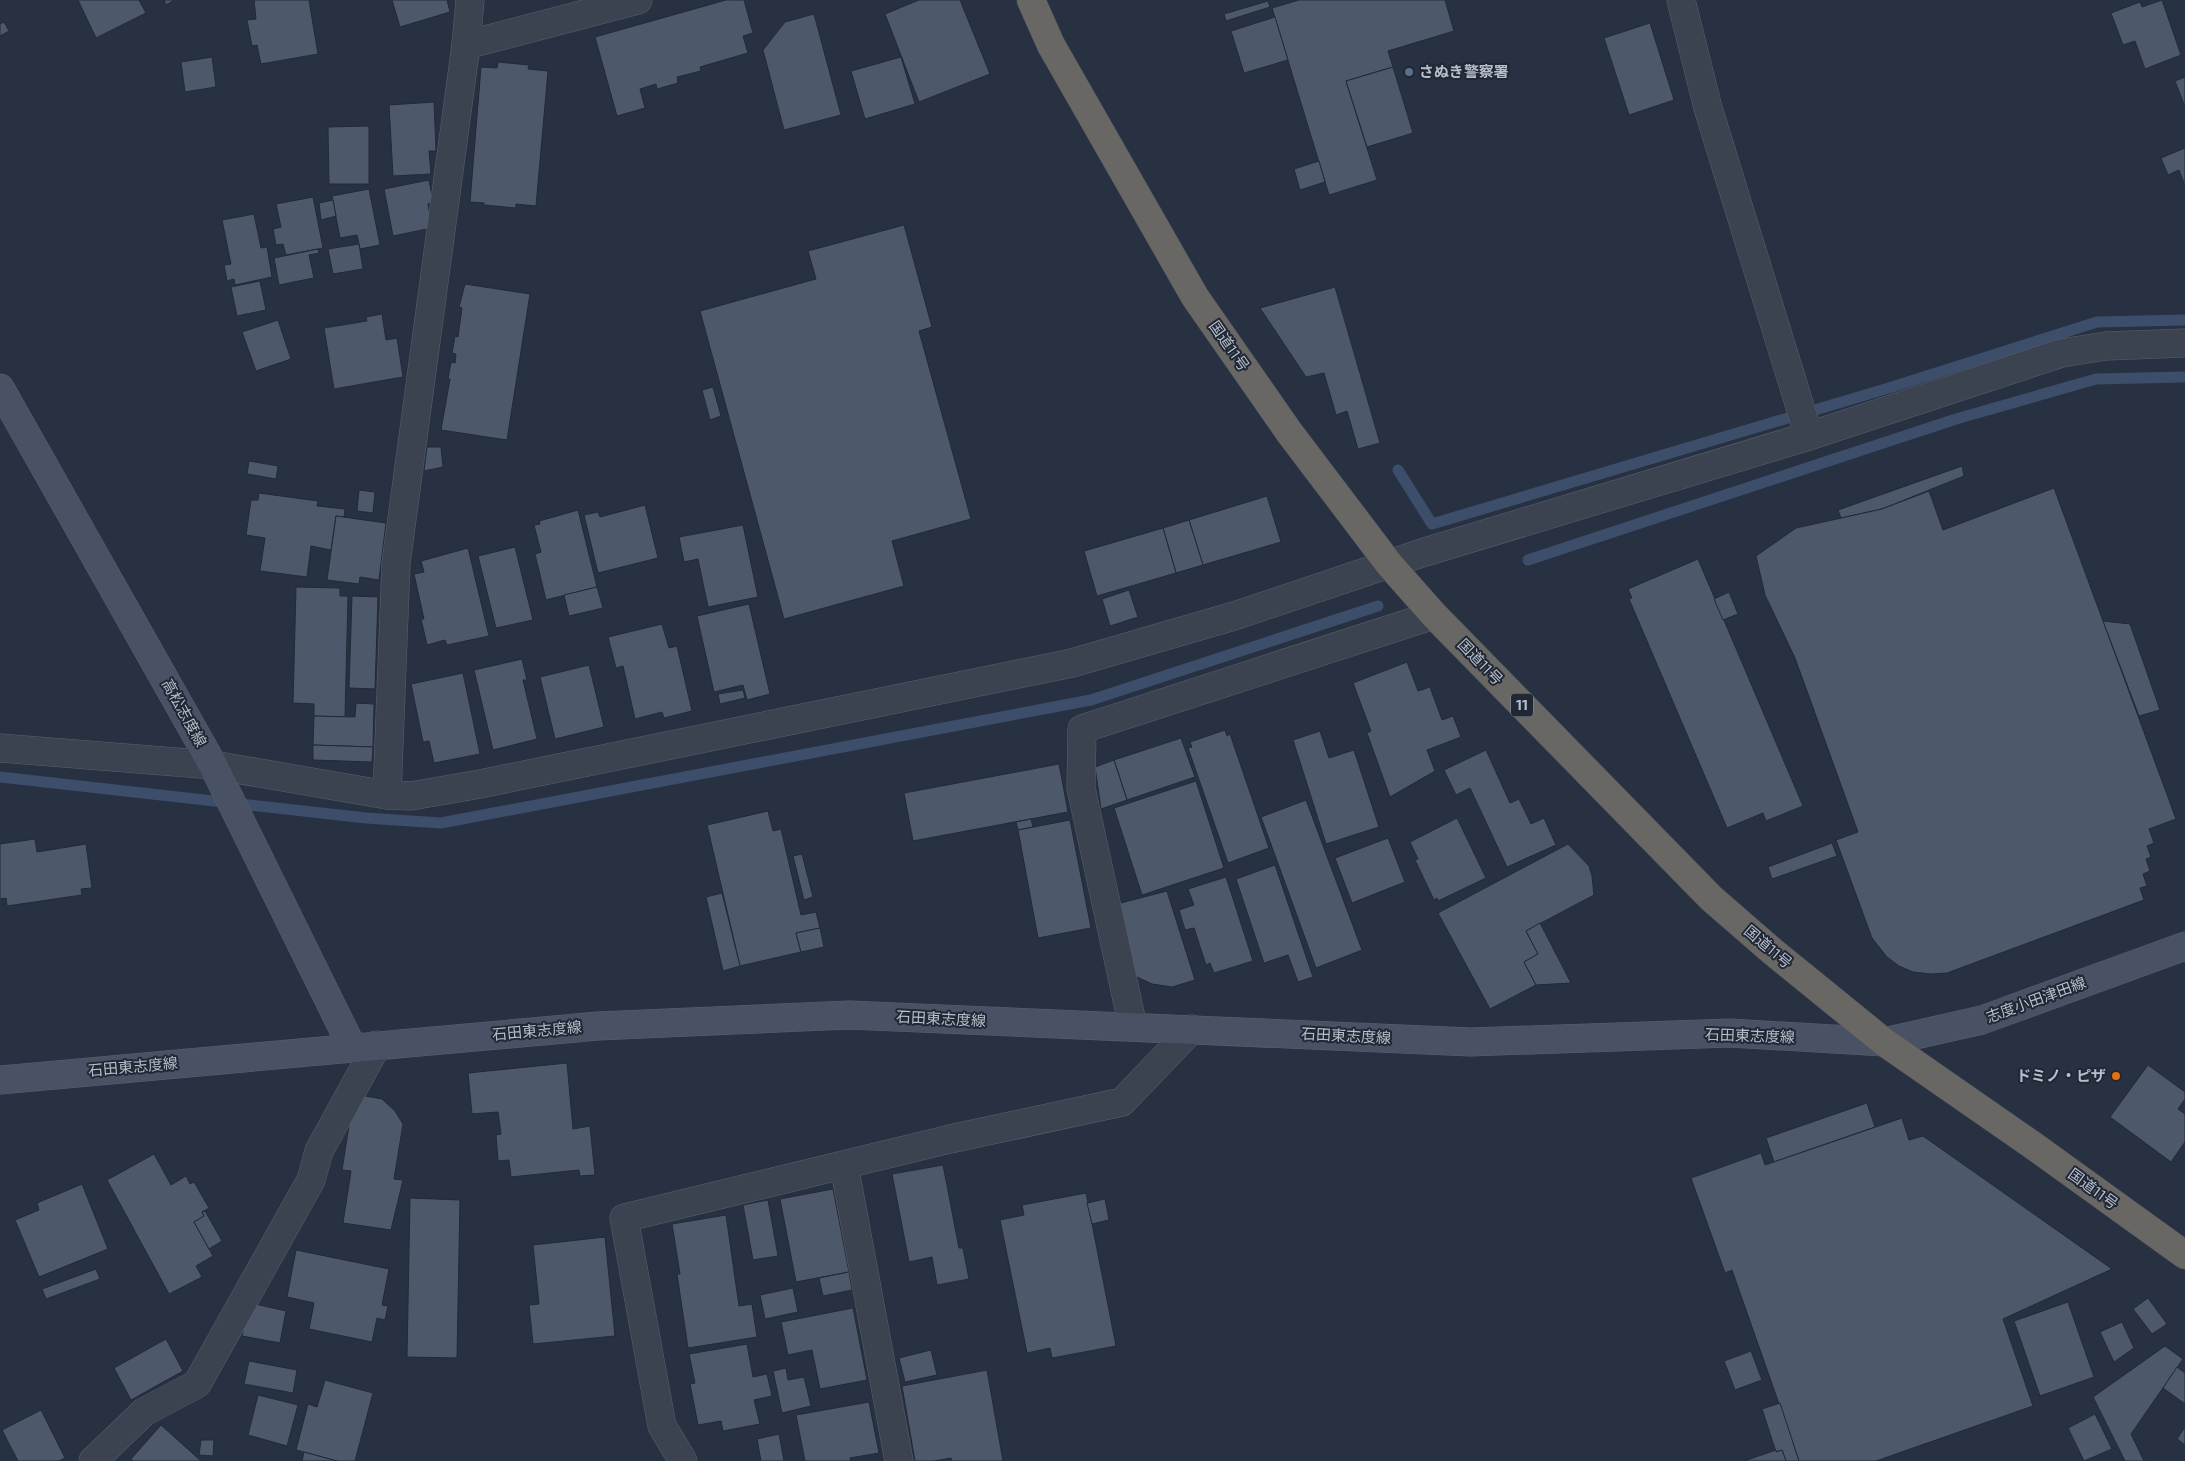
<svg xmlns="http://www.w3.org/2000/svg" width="2185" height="1461" font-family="'Exo 2','Noto Sans JP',sans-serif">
<rect width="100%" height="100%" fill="#273141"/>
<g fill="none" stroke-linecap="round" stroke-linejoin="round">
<g stroke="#3d4e6a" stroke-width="11">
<path d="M 1398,470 L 1432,524 L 1892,387 L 2097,322 L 2185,320"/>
<path d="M 1528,560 L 1956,419 L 2096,379 L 2185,377"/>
<path d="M 0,777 L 366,818 L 441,823 L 1091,700 L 1378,606"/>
</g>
</g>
<g fill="#4d586a" stroke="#222a38">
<path d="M 78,0 L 139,0 L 146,13 L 96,38 Z"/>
<path d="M 164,0 L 173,0 L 173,1 L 166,5 Z"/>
<path d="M 254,0 L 309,0 L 318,54 L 261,64 L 257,45 L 252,46 L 247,20 L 256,19 Z"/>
<path d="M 392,0 L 447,0 L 450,12 L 400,27 Z"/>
<path d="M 726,0 L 744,0 L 753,33 L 743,36 L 748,53 L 700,67 L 701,71 L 677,77 L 678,83 L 657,89 L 656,84 L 640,89 L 645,108 L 617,116 L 595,37 Z"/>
<path d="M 919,0 L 960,0 L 990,74 L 919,102 L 885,14 Z"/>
<path d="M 1299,0 L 1445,0 L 1454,31 L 1388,51 L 1393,67 L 1346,81 L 1377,180 L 1329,195 L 1272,8 Z"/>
<path d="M 2162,0 L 2181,55 L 2145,69 L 2135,41 L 2123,45 L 2111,13 L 2140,2 L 2142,7 Z"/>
<path d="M 1268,1 L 1270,7 L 1226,21 L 1224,14 Z"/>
<path d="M 814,14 L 841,115 L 784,130 L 763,50 L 785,22 Z"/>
<path d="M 1275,17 L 1288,60 L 1244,73 L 1231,31 Z"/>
<path d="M 4,22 L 9,31 L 0,36 L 0,24 Z"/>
<path d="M 1650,23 L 1674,100 L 1629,115 L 1604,38 Z"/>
<path d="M 212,57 L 216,87 L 185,92 L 181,62 Z"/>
<path d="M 901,57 L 915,104 L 865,119 L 851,71 Z"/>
<path d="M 498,62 L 529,65 L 528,69 L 548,71 L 536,206 L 516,204 L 516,208 L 484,205 L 484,203 L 470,202 L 481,67 L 497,68 Z"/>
<path d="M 1393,67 L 1413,133 L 1367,147 L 1346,81 Z"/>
<path d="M 2185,77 L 2185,107 L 2175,81 Z"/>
<path d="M 434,102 L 436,151 L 429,151 L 431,174 L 393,176 L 389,105 Z"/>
<path d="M 369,126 L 369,184 L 329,184 L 328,127 Z"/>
<path d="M 2185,148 L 2185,186 L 2179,170 L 2168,175 L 2161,158 Z"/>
<path d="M 1319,161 L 1325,182 L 1300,190 L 1294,169 Z"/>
<path d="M 429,180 L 433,202 L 428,204 L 432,228 L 393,236 L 384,189 Z"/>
<path d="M 369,189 L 380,245 L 360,249 L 357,235 L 340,238 L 332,196 Z"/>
<path d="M 313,197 L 323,248 L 286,255 L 283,244 L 276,245 L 273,229 L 281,227 L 276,204 Z"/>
<path d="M 333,200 L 336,216 L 321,220 L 319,203 Z"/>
<path d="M 254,214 L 261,248 L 267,247 L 272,277 L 235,285 L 234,279 L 227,281 L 224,265 L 231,264 L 222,220 Z"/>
<path d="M 904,225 L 932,327 L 919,331 L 971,519 L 892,541 L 904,586 L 784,619 L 700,311 L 816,279 L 808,251 Z"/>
<path d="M 359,244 L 363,269 L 333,274 L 328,249 Z"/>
<path d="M 318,249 L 319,253 L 309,255 L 314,278 L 279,285 L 274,258 Z"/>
<path d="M 260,281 L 266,310 L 237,316 L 231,287 Z"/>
<path d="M 465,284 L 530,294 L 507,440 L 441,430 L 450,379 L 448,379 L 451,362 L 455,363 L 456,354 L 452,353 L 455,336 L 458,337 L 462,308 L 459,307 Z"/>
<path d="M 1335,287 L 1380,443 L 1358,449 L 1347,411 L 1336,415 L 1324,373 L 1306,377 L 1260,308 Z"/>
<path d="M 382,314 L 386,340 L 397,338 L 403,377 L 334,389 L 324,328 L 367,321 L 366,317 Z"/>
<path d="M 278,320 L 291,359 L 256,371 L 242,332 Z"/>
<path d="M 713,387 L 721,416 L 710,420 L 702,390 Z"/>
<path d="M 427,447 L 441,447 L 443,467 L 424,471 Z"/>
<path d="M 249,461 L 278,466 L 276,479 L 247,474 Z"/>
<path d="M 1962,466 L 1964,476 L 1882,509 L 1841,518 L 1838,510 Z"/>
<path d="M 2054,488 L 2176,819 L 2149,829 L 2154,843 L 2147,846 L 2151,857 L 2146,859 L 2150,871 L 2143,874 L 2147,886 L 2140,888 L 2144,900 L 1947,973 L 1931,974 L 1913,972 L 1899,966 L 1887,957 L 1872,938 L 1836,840 L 1858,832 L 1795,658 L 1765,595 L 1756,556 L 1796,528 L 1882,509 L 1929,491 L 1943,530 Z"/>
<path d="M 359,490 L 375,492 L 373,513 L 357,511 Z"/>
<path d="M 259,493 L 318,501 L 317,506 L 345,509 L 344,517 L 336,516 L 331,550 L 311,546 L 307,577 L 260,571 L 265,538 L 246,535 L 251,500 L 258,500 Z"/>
<path d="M 1267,496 L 1281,542 L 1203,565 L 1189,520 Z"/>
<path d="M 645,505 L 658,558 L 598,573 L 584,515 L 598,512 L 600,517 Z"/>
<path d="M 578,510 L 597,587 L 546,600 L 535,554 L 541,552 L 534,525 L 540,524 L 539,521 Z"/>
<path d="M 336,516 L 386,523 L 379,580 L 360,577 L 359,584 L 327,580 Z"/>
<path d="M 1189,520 L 1203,565 L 1176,573 L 1163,528 Z"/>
<path d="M 743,525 L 758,597 L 708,607 L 698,559 L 684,562 L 679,537 Z"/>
<path d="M 1163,528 L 1176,573 L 1097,596 L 1084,551 Z"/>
<path d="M 515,547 L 533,620 L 496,628 L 478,556 Z"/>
<path d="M 468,548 L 489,636 L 447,645 L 445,640 L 427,645 L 421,619 L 424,619 L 414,574 L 424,572 L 421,561 Z"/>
<path d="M 1698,559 L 1803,806 L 1766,821 L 1763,813 L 1727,828 L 1629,599 L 1632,598 L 1628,589 Z"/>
<path d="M 296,587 L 340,588 L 340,596 L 348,596 L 345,717 L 314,716 L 314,704 L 293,703 Z"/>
<path d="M 597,587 L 603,608 L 569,616 L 564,595 Z"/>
<path d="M 1129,590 L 1138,617 L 1110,626 L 1102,599 Z"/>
<path d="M 1729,592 L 1738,614 L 1723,620 L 1714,599 Z"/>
<path d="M 352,596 L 378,597 L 375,689 L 349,688 Z"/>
<path d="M 749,604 L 770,694 L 747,700 L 743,685 L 714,692 L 697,616 Z"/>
<path d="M 2103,621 L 2130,624 L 2160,710 L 2139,716 Z"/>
<path d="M 662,624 L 669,648 L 677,646 L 692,711 L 664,718 L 662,712 L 635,719 L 623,666 L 616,668 L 608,637 Z"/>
<path d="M 522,659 L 527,680 L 523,680 L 537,739 L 493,750 L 474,670 Z"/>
<path d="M 1407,662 L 1418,691 L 1430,687 L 1442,720 L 1453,716 L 1461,737 L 1427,750 L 1435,771 L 1390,797 L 1367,733 L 1371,731 L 1353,683 Z"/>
<path d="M 589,665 L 604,727 L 555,739 L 540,677 Z"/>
<path d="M 463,673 L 480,754 L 434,763 L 429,741 L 423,742 L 411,684 Z"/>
<path d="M 743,690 L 745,698 L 720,704 L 718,694 Z"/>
<path d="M 356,703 L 374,704 L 373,747 L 313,745 L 314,716 L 355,717 Z"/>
<path d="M 1225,730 L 1227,736 L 1230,734 L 1269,848 L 1228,863 L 1188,748 L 1192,747 L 1190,742 Z"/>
<path d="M 1320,731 L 1329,758 L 1354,750 L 1379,827 L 1326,844 L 1293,740 Z"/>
<path d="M 1181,738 L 1195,777 L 1127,800 L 1114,760 Z"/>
<path d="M 313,745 L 373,747 L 372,762 L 313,760 Z"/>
<path d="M 1486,750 L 1510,803 L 1519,799 L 1531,824 L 1544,818 L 1556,845 L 1507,867 L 1470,788 L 1456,795 L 1444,770 Z"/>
<path d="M 1114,760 L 1127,800 L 1101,809 L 1095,767 Z"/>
<path d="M 1059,764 L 1068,812 L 913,841 L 904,793 Z"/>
<path d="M 1196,781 L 1224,868 L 1142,895 L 1114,808 Z"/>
<path d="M 1306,800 L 1362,950 L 1316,968 L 1261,817 Z"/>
<path d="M 768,811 L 773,831 L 781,829 L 801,915 L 816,912 L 820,928 L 796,933 L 801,952 L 740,966 L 707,825 Z"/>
<path d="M 1457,818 L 1486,878 L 1438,901 L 1437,898 L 1434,900 L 1415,860 L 1418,859 L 1410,842 Z"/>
<path d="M 1031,819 L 1033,827 L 1018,830 L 1016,822 Z"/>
<path d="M 1070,820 L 1091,928 L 1038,938 L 1018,830 Z"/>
<path d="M 1388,838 L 1405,882 L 1352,903 L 1335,858 Z"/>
<path d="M 35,839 L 37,852 L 86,844 L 92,888 L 81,889 L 82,895 L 7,906 L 6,898 L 0,899 L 0,844 Z"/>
<path d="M 1832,843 L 1837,856 L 1772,879 L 1768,867 Z"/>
<path d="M 1568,844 L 1589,866 L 1592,876 L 1594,895 L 1526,931 L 1538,954 L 1524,962 L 1536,985 L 1490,1009 L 1438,913 Z"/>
<path d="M 802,854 L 813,897 L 804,900 L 793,856 Z"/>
<path d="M 1275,865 L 1313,977 L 1298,982 L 1288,955 L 1264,963 L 1236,879 Z"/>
<path d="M 1226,877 L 1253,961 L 1214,973 L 1210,963 L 1206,965 L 1194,928 L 1185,930 L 1179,910 L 1194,905 L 1188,889 Z"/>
<path d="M 1167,891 L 1195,980 L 1172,987 L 1152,984 L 1135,976 L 1117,904 Z"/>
<path d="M 722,893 L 740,966 L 723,971 L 706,897 Z"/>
<path d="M 1540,923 L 1571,983 L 1536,985 L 1524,962 L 1538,954 L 1526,931 Z"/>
<path d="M 820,928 L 824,947 L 801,952 L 796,933 Z"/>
<path d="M 567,1063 L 573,1129 L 590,1126 L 595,1175 L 580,1176 L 579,1170 L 511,1177 L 509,1160 L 498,1161 L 496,1135 L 501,1134 L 498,1112 L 472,1114 L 468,1073 Z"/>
<path d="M 2148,1065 L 2185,1092 L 2185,1099 L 2178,1109 L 2185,1114 L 2185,1142 L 2171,1162 L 2110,1117 Z"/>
<path d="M 354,1094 L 382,1099 L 395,1111 L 403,1124 L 394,1179 L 403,1180 L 391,1230 L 343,1223 L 351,1171 L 342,1170 Z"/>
<path d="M 1867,1103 L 1875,1127 L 1774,1162 L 1766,1138 Z"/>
<path d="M 1902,1118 L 1909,1140 L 1923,1136 L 2112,1269 L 2003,1319 L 2033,1406 L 1876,1461 L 1799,1461 L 1732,1270 L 1725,1273 L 1691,1178 L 1761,1153 L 1765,1165 Z"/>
<path d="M 154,1154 L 171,1185 L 186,1176 L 190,1184 L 194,1182 L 209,1208 L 202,1212 L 204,1216 L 194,1222 L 213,1256 L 196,1266 L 202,1277 L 169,1294 L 107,1180 Z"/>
<path d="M 943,1165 L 959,1248 L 963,1248 L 969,1279 L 937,1285 L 932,1257 L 909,1262 L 892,1174 Z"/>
<path d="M 82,1184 L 108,1249 L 39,1277 L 15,1220 L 39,1210 L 37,1203 Z"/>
<path d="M 833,1189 L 849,1272 L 796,1282 L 780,1199 Z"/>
<path d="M 1086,1193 L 1116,1346 L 1052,1358 L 1050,1348 L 1027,1353 L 1000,1220 L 1024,1215 L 1022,1205 Z"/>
<path d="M 410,1198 L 460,1200 L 457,1358 L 407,1357 Z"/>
<path d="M 1105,1199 L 1109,1220 L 1092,1224 L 1087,1203 Z"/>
<path d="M 768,1200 L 778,1256 L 753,1260 L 743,1205 Z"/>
<path d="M 205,1211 L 222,1241 L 209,1249 L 194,1222 L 204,1216 L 202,1212 Z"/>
<path d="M 726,1215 L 739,1306 L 752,1304 L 757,1337 L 688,1348 L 677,1274 L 680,1274 L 672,1224 Z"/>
<path d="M 605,1237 L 615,1336 L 533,1344 L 529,1305 L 539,1304 L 533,1245 Z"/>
<path d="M 296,1250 L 389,1269 L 382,1305 L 388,1306 L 385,1320 L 377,1318 L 372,1342 L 309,1329 L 314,1303 L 287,1297 Z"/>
<path d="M 96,1269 L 100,1279 L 46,1299 L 42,1289 Z"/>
<path d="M 849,1272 L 852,1290 L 823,1296 L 819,1278 Z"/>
<path d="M 793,1288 L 798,1312 L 765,1319 L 760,1295 Z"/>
<path d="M 2148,1298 L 2167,1324 L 2152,1334 L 2133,1309 Z"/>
<path d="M 2068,1302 L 2094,1377 L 2040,1396 L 2014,1321 Z"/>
<path d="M 255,1304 L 286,1311 L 280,1343 L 242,1336 L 245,1320 Z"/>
<path d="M 853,1308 L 867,1380 L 820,1389 L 812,1350 L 788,1355 L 781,1322 Z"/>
<path d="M 2122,1322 L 2134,1348 L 2114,1362 L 2100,1332 Z"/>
<path d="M 166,1339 L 183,1371 L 131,1400 L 114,1368 Z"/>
<path d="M 747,1344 L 753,1377 L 767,1374 L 772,1396 L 754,1400 L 760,1424 L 723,1431 L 721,1421 L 698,1425 L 690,1384 L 695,1383 L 689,1354 Z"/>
<path d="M 2165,1346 L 2183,1359 L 2131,1434 L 2144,1461 L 2125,1461 L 2093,1397 Z"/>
<path d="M 931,1350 L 937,1375 L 905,1382 L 899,1358 Z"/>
<path d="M 1751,1351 L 1762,1380 L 1735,1390 L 1724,1361 Z"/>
<path d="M 249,1361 L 297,1370 L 293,1393 L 244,1384 Z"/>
<path d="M 2177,1367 L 2185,1373 L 2185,1404 L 2163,1388 Z"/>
<path d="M 786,1368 L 788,1380 L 804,1377 L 811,1406 L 782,1413 L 773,1371 Z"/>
<path d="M 987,1370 L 1003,1461 L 952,1461 L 951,1458 L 934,1461 L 915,1461 L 902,1386 Z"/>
<path d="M 325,1380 L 373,1393 L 355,1461 L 337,1461 L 296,1450 L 308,1404 L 317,1407 Z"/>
<path d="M 258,1395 L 298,1405 L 287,1446 L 248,1435 Z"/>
<path d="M 869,1402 L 879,1453 L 850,1458 L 851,1461 L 805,1461 L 796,1415 Z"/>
<path d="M 1780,1403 L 1799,1461 L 1786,1461 L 1782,1450 L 1776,1452 L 1762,1409 Z"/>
<path d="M 41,1410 L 65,1458 L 59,1461 L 18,1461 L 2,1430 Z"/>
<path d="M 2095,1414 L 2112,1449 L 2084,1461 L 2068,1428 Z"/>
<path d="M 161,1425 L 201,1461 L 133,1461 L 131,1459 Z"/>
<path d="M 2185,1427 L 2185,1445 L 2177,1439 Z"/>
<path d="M 779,1434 L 784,1461 L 761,1461 L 757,1439 Z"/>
<path d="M 201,1440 L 214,1440 L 213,1456 L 199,1455 Z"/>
<path d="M 1776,1450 L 1776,1452 L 1782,1450 L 1786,1461 L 1744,1461 Z"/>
<path d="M 304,1452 L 337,1461 L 302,1461 Z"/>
</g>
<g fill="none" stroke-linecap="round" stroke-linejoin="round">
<g stroke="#59616e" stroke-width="29">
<g id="minor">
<path d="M 1681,0 L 1708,108 L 1809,436"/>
<path d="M 466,45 L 638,0"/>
<path d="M 0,748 L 213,765 L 387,795 L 411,796 L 480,784 L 1072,663 L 1234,616 L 1425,552 L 1809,436 L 2062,353 L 2106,346 L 2185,343"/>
<path d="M 387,795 L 396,563 L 466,45 L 470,0"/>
<path d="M 1133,1027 L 1081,788 L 1082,729 L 1434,615"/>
<path d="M 844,1165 L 899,1461"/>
<path d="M 93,1461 L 144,1412 L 197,1384 L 311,1180 L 319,1151 L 377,1045"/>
<path d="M 683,1461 L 662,1426 L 624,1218 L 950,1139 L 1122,1102 L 1192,1029"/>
</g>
</g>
<g stroke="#59616e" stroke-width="29">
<g id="secondary">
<path d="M 0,388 L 213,765 L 352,1047"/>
<path d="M 0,1080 L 598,1026 L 849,1015 L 1471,1042 L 1730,1033 L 1884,1042 L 1982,1020 L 2185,946"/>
</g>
</g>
<g stroke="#464e5b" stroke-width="29">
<path id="trunk" d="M 1031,0 L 1051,45 L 1195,297 L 1289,432 L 1389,564 L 1434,615 L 1711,898 L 1772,951 L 1884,1042 L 2031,1144 L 2185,1255"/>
</g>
<use href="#minor" stroke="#3b4351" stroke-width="28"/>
<use href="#secondary" stroke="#495264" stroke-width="28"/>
<use href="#trunk" stroke="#686764" stroke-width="28"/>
</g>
<circle fill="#5c6f8a" stroke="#202836" stroke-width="2" cx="1409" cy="72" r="5"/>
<circle fill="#e8710a" stroke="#202836" stroke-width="2" cx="2116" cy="1076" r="5"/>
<g text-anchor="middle" stroke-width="4" stroke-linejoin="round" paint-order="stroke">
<rect fill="#202836" stroke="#8a929e" stroke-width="1" x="1511" y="693.5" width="22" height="23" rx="4"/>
<g font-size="14" font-weight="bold" fill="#b8bfcb">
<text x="1522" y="710">11</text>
</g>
<g font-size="15" font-weight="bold" fill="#b8bfcb" stroke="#202836" text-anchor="start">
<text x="1419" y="77">さぬき警察署</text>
<text x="2106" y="1081" text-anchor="end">ドミノ・ピザ</text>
</g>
<g font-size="15" fill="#b8bfcb" stroke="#202836">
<text transform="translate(1229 346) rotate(55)" y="5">国道11号</text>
<text transform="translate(1480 662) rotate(46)" y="5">国道11号</text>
<text transform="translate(184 713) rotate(61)" y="5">高松志度線</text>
<text transform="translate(1768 947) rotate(40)" y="5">国道11号</text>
<text transform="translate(2036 1000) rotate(-20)" y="5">志度小田津田線</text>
<text transform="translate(941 1019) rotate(3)" y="5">石田東志度線</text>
<text transform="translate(537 1031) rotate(-5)" y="5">石田東志度線</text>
<text transform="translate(1346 1036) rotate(3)" y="5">石田東志度線</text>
<text transform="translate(1750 1036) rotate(2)" y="5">石田東志度線</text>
<text transform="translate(133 1067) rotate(-5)" y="5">石田東志度線</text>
<text transform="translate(2093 1189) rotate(36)" y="5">国道11号</text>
</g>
</g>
</svg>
